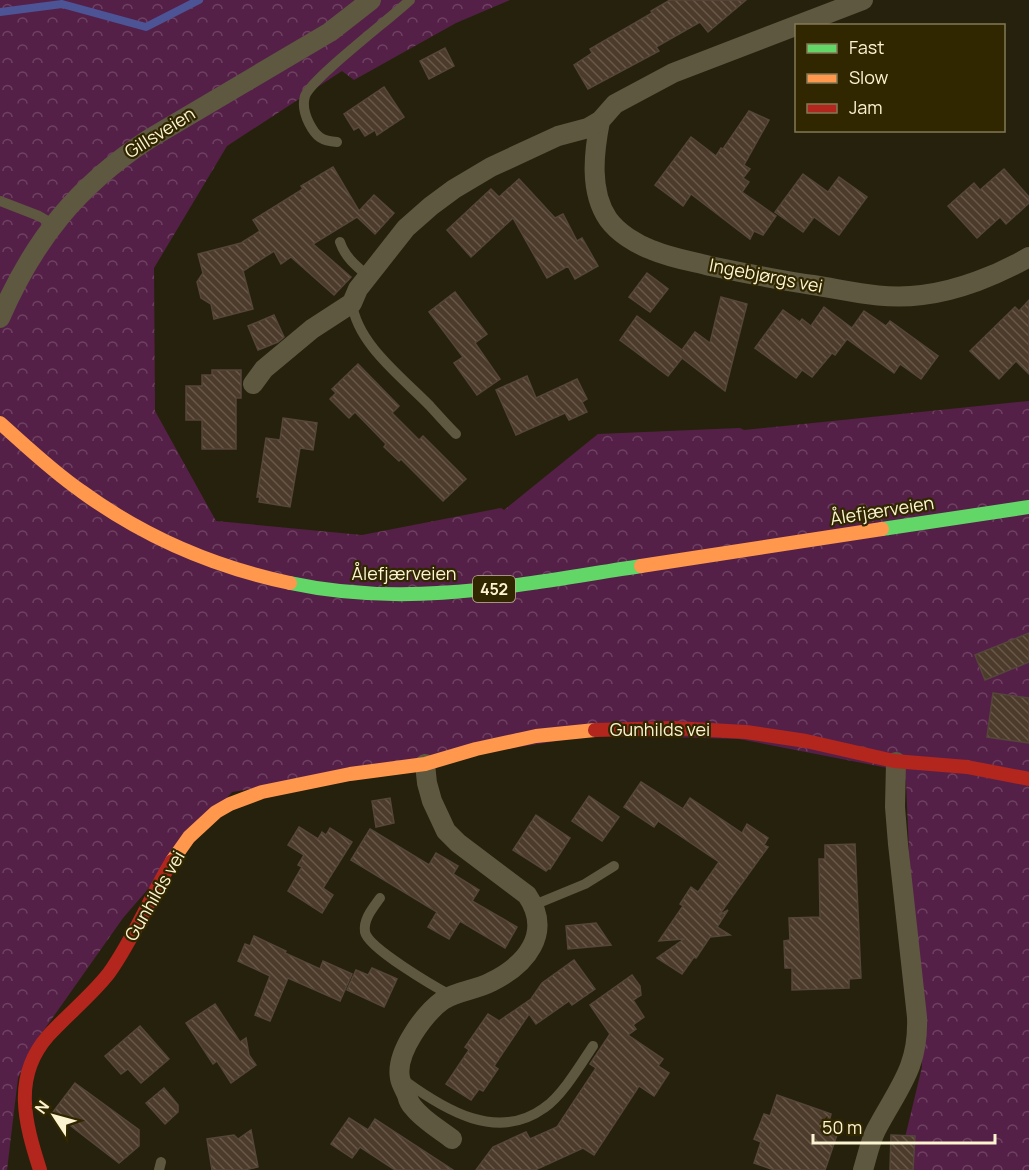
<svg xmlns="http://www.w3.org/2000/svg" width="1029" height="1170" font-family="Manrope,sans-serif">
<defs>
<pattern id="forest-crowns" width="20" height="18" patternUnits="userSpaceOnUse" patternTransform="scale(1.5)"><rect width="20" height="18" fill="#552048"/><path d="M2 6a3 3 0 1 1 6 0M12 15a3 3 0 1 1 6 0" fill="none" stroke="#6e4161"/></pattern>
<pattern id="building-back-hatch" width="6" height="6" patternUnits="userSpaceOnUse" patternTransform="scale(1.5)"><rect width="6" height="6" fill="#4c3b2b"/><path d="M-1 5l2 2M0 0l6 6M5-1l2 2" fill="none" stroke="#675849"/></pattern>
</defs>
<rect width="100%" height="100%" fill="#26210c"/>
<path fill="url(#forest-crowns)" d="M 0,0 L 510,0 L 456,23 L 354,80 L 342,71 L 227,146 L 154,268 L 155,411 L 216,521 L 362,535 L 501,508 L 504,510 L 598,434 L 740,428 L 744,430 L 1029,401 L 1029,1170 L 891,1170 L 902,1150 L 922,1067 L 912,923 L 906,780 L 888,768 L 739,739 L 595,735 L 232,792 L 123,918 L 39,1037 L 18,1078 L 7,1170 L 0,1170 Z"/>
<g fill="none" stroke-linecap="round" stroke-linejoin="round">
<path stroke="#4c5496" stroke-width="8" d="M 0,12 L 62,4 L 146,27 L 199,0"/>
</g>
<g fill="url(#building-back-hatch)" stroke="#55463a" stroke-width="1.5">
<path d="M 670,0 L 746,0 L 708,32 L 700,22 L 656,47 L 659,51 L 588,89 L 574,65 L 592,53 L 590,49 L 652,13 L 651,11 Z"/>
<path d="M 445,48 L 454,66 L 429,79 L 420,61 Z"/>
<path d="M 384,87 L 404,117 L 377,135 L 375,130 L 365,136 L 359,127 L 354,130 L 344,114 Z"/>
<path d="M 749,111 L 769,120 L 744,165 L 750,169 L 743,178 L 749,182 L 742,192 L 776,216 L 763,235 L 754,231 L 750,239 L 691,194 L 683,206 L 655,185 L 691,137 L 716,156 L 721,148 L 723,149 Z"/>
<path d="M 333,167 L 359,211 L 374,195 L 394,213 L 375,234 L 357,217 L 313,244 L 351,277 L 334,295 L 291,257 L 281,264 L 274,251 L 243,271 L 253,309 L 214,319 L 211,304 L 201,298 L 197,282 L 203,273 L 198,254 L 241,243 L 260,231 L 253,220 L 303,189 L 301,186 Z"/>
<path d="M 1004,169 L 1029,197 L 1029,203 L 1006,224 L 1000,217 L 977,238 L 948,206 L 974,183 L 980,190 Z"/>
<path d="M 803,174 L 828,192 L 839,177 L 867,197 L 839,235 L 814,217 L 803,232 L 775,212 Z"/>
<path d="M 519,179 L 555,218 L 563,214 L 577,241 L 582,238 L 598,266 L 575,279 L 568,266 L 547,278 L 513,218 L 471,257 L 447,230 L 491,189 L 499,197 Z"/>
<path d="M 647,273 L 668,289 L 650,312 L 629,297 Z"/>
<path d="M 455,292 L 487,334 L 475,343 L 500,379 L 477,395 L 454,363 L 463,357 L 429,312 Z"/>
<path d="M 721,297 L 747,304 L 725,391 L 682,358 L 668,376 L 620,340 L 637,316 L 682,350 L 695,332 L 710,343 Z"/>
<path d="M 1029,300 L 1029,374 L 1016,361 L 999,379 L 970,351 L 1015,307 L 1019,311 Z"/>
<path d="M 824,307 L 852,328 L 864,311 L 886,326 L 890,321 L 938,356 L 921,379 L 900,364 L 894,373 L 847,339 L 835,355 L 832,353 L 812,377 L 802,370 L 796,378 L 755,348 L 783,310 L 800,322 L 802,319 L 811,326 Z"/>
<path d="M 274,315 L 284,337 L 278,342 L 258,350 L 248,326 Z"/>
<path d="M 358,364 L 399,406 L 392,413 L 419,440 L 423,436 L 466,479 L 443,501 L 401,459 L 399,461 L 384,447 L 386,444 L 355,412 L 349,418 L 330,399 L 336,393 L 332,389 Z"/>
<path d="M 212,370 L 241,370 L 241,398 L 236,398 L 236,449 L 202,449 L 202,420 L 186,420 L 186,386 L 202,386 L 202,375 L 212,375 Z"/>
<path d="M 527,376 L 536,398 L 577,379 L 587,399 L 582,402 L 587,412 L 569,420 L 565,413 L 516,435 L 496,390 Z"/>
<path d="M 283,418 L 317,423 L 313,450 L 300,448 L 290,507 L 259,502 L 260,497 L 257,497 L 266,438 L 280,440 Z"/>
<path d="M 1029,633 L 1029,662 L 985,680 L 975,655 Z"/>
<path d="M 993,693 L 1029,698 L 1029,743 L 987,737 Z"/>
<path d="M 641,782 L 683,809 L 690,798 L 742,833 L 747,824 L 768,838 L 764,845 L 768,847 L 719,915 L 728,910 L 717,927 L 730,935 L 710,937 L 696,958 L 694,957 L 682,974 L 657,958 L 684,939 L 659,941 L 683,906 L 680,904 L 691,887 L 698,892 L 719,862 L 658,821 L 654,827 L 624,807 Z"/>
<path d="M 589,796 L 619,817 L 602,841 L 572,821 Z"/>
<path d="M 390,798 L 394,823 L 376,827 L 372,801 Z"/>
<path d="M 536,815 L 570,838 L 550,869 L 549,868 L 546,871 L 513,850 Z"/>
<path d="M 299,827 L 318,839 L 322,832 L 326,835 L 330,828 L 352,842 L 323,888 L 333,895 L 322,913 L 288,891 L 302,867 L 298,865 L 304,855 L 288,845 Z"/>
<path d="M 370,829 L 429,865 L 436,853 L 458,866 L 453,874 L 479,890 L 472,901 L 517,927 L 505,948 L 460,921 L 449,939 L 428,927 L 437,912 L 351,860 Z"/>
<path d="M 855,844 L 861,978 L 849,979 L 849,988 L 792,990 L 792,968 L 785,968 L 784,941 L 790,940 L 789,918 L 820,917 L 819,859 L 825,859 L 825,845 Z"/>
<path d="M 596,923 L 611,945 L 568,949 L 566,926 Z"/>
<path d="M 254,936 L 286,951 L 285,953 L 320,969 L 323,961 L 352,974 L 340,1001 L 288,978 L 270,1021 L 255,1015 L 270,976 L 238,961 L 245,944 L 250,946 Z"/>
<path d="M 574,960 L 595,989 L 572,1005 L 569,1001 L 536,1024 L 529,1014 L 494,1066 L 498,1069 L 483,1091 L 479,1089 L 471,1100 L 446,1084 L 469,1050 L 465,1047 L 488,1014 L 499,1021 L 531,999 L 542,983 Z"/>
<path d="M 372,968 L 397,979 L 384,1007 L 347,990 L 356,970 L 368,975 Z"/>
<path d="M 632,975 L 640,986 L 641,995 L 633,1000 L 644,1017 L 633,1025 L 636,1029 L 628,1035 L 663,1059 L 658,1066 L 669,1073 L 654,1096 L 639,1086 L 594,1155 L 583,1148 L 535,1170 L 476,1170 L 493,1147 L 526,1132 L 530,1139 L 557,1127 L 596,1068 L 590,1064 L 610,1034 L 590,1005 Z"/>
<path d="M 215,1004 L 240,1042 L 246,1038 L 249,1055 L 256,1065 L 231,1083 L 217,1061 L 213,1064 L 186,1023 Z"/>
<path d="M 140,1026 L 169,1059 L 141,1083 L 128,1069 L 121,1074 L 105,1056 Z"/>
<path d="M 75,1083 L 139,1130 L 139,1146 L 119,1163 L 53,1112 Z"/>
<path d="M 164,1088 L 178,1105 L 178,1112 L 165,1124 L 146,1103 Z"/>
<path d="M 777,1095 L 831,1114 L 829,1122 L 840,1126 L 825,1170 L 774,1170 L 754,1163 L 761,1142 L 754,1139 L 759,1127 L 764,1114 L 770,1116 Z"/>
<path d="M 349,1118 L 368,1130 L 375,1119 L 453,1170 L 395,1170 L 360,1147 L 352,1158 L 331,1144 Z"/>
<path d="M 251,1130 L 258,1167 L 244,1170 L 212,1170 L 207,1139 L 234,1135 L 238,1139 Z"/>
<path d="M 891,1135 L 915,1136 L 913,1170 L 890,1170 Z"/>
</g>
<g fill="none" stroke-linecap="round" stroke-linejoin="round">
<g stroke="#5e5840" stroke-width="10">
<path d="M 337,142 C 322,141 316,137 309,123 C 305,115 302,106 305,96 C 311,79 391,18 410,0"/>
<path d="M 0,201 L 39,216 L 53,224"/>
<path d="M 340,242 C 345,257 356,266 368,276"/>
<path d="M 352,303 C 357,344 403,378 430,406 C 439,416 447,425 456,434"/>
<path d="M 380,898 C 373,908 363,919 365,932 C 368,948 435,987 452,996"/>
<path d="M 534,905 L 585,884 L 614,866"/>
<path d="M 405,1081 C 445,1110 497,1142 544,1108 C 562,1096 581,1064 593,1046"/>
<path d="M 159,1170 L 161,1162"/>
</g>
<g stroke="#5e5840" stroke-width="20">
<path d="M 600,121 C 594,152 589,191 608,219 C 618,233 636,244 652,250 C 671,258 690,261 710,266 C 744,273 778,280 813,285 C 851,291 882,300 922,295 C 957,291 998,275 1029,257"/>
<path d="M 0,318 C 34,240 77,186 149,139 L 330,32 L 371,0"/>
<path d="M 253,384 L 264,369 L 312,329 L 352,303 L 358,289 L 406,228 L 431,206 L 454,189 L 491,167 L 558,136 L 588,128 L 600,121 L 615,104 L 673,73 L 863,0"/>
<path d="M 425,764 L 427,783 L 432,801 L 446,831 L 458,843 L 527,895 C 553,933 526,965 491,982 C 476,990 457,991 443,1000 C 424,1014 395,1053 400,1078 C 401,1084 405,1090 407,1095 C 408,1099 410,1104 413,1107 C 423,1120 439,1129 452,1139"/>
<path d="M 863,1170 C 867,1157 870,1142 876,1130 C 898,1088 919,1068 917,1017 L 898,844 L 895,807 L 896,762"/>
</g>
<g stroke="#63d668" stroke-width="14">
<path d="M 882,529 L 1029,507"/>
<path d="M 290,583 C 410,609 522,584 641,566"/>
</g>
<g stroke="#ff974d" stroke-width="14">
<path d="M 0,423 C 26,446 52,471 81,491 C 144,537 214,567 290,583"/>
<path d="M 641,566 L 882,529"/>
<path d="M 172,861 L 189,837 L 216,812 L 230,804 L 262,792 L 350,774 L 425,764 L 476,749 L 536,736 L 595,730"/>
</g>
<g stroke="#b3261e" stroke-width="14">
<path d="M 595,730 L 674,728 L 746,732 L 806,741 L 894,761 L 967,767 L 1029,779"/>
<path d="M 40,1170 C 25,1123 12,1077 48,1036 C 68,1014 91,996 109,973 C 134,938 150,897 172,861"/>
</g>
</g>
<g text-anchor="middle" stroke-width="4.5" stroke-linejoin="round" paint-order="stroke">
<rect fill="#302701" stroke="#bfb693" stroke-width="1.5" x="473" y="576" width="42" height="26" rx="4.5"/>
<g font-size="16" font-weight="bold" fill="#fcf3d1">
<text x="494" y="595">452</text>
</g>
<g font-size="18" fill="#fcf3d1" stroke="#302701">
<text transform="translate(160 133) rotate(-32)" y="6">Gillsveien</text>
<text transform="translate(766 276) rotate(11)" y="6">Ingebjørgs vei</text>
<text transform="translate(882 511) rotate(-9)" y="6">Ålefjærveien</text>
<text x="404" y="580">Ålefjærveien</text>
<text x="660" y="736">Gunhilds vei</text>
<text transform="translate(155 896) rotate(-60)" y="6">Gunhilds vei</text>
</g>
</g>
<rect x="795" y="24" width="210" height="108" fill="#302701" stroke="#827954" stroke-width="1.5"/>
<rect x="807" y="44" width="30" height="9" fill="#63d668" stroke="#827954" stroke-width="1.5"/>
<text x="849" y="54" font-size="18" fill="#fcf3d1">Fast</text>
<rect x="807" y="74" width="30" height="9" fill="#ff974d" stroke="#827954" stroke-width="1.5"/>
<text x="849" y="84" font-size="18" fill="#fcf3d1">Slow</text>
<rect x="807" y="104" width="30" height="9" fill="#b3261e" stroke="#827954" stroke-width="1.5"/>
<text x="849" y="114" font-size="18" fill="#fcf3d1">Jam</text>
<g transform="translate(54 1116) rotate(306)" stroke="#302701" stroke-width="4.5" paint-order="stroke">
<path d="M0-4.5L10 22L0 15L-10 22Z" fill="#fcf3d1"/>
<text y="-9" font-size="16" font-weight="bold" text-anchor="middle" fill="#fcf3d1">N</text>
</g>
<path d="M813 1134v9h182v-9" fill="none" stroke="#fcf3d1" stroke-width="3"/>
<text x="822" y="1134" font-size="18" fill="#fcf3d1" stroke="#302701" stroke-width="4.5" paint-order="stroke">50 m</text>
</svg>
